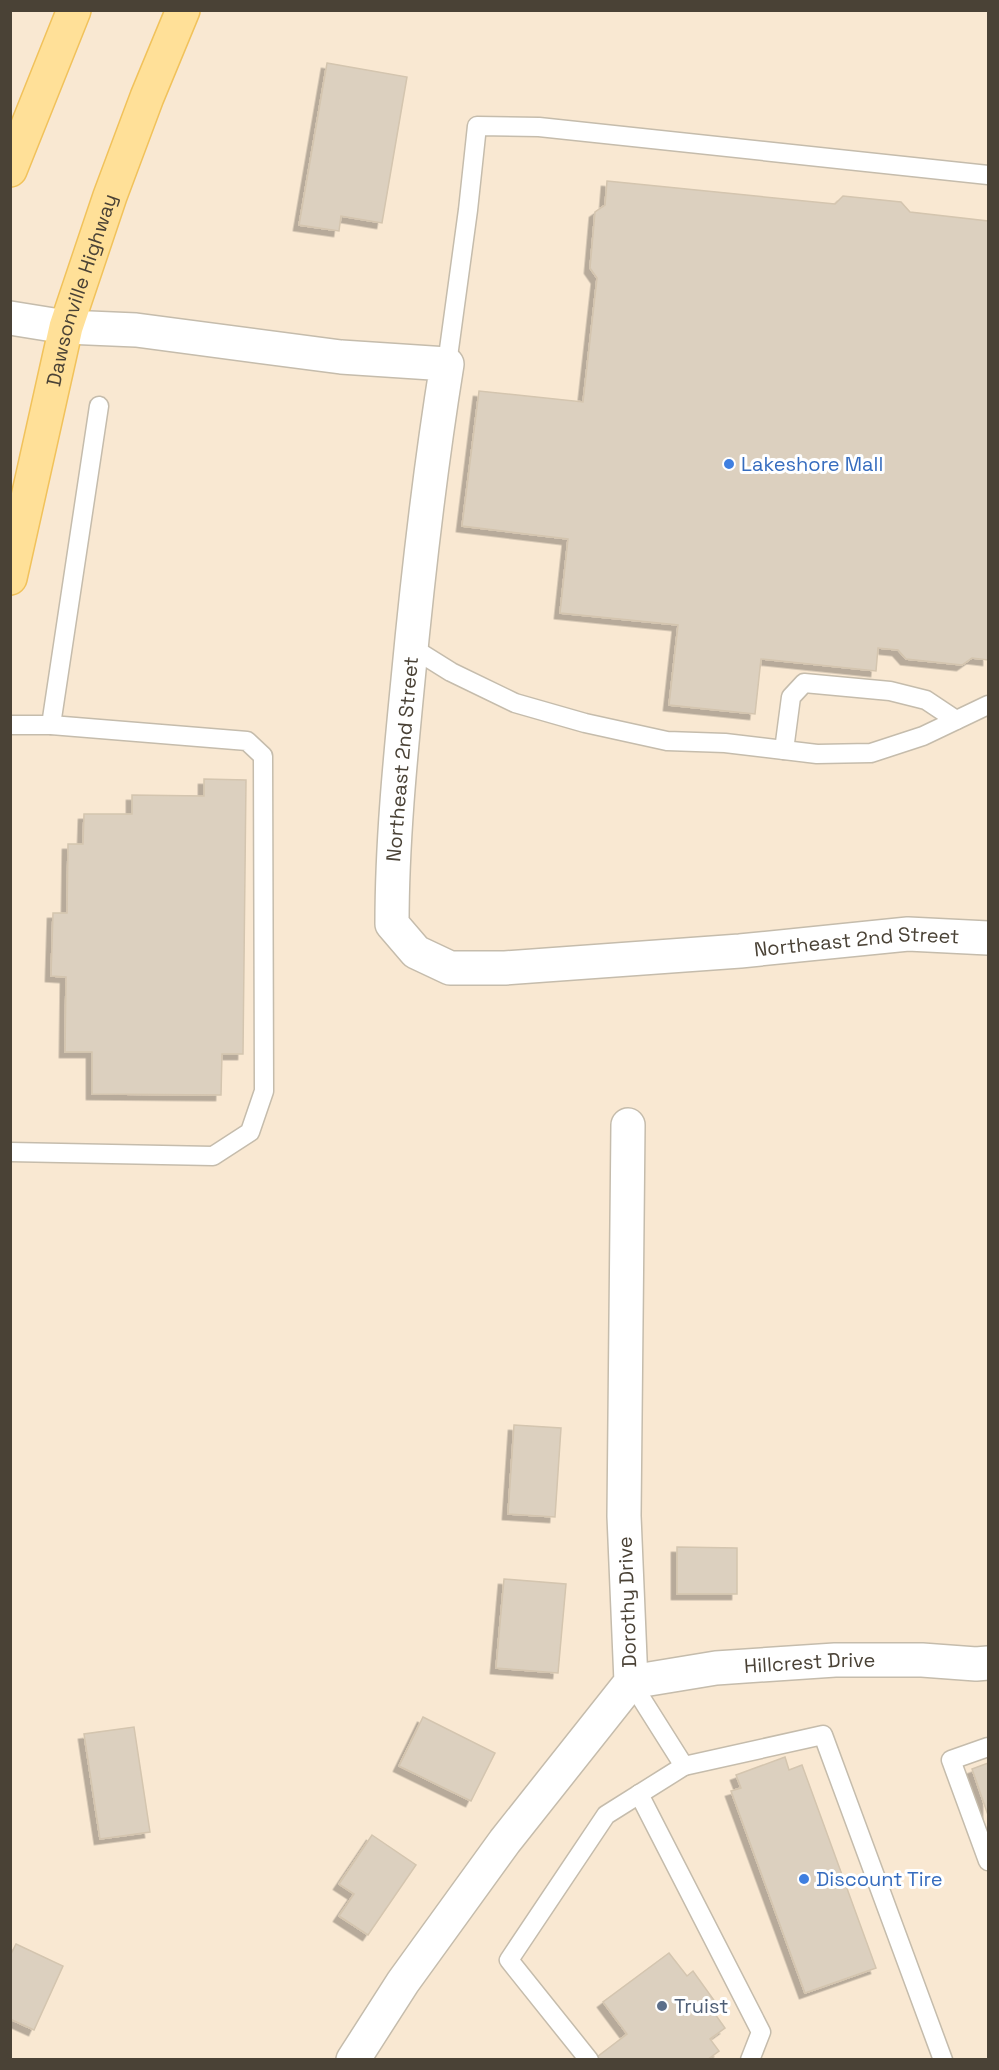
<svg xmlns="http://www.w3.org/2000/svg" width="999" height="2070" font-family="'Space Grotesk',sans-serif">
<defs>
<filter id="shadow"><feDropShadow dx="-5.5" dy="5.5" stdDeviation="0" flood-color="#0004"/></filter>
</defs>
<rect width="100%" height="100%" fill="#f6f1e8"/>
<rect fill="#f9e8d2" x="11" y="11" width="977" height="2048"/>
<g fill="#dcd0bf" stroke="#d4c5af" stroke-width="1.5" filter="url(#shadow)">
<path d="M 327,63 L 407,77 L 382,223 L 341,216 L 339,231 L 299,225 Z"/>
<path d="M 607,181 L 835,204 L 843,196 L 901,202 L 910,212 L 988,221 L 988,660 L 972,658 L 962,665 L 906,659 L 898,650 L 878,648 L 876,671 L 761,659 L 755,714 L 669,705 L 678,625 L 560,613 L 568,539 L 462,526 L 479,391 L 583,402 L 597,278 L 590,268 L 595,212 L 605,205 Z"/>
<path d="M 204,779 L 246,780 L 243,1054 L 222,1054 L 221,1095 L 92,1094 L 92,1052 L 65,1052 L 66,977 L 51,976 L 53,913 L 67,913 L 68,844 L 83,844 L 84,814 L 132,814 L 132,795 L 204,796 Z"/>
<path d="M 514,1425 L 561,1428 L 555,1517 L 508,1514 Z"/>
<path d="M 677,1547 L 737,1548 L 737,1594 L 677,1594 Z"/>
<path d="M 504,1579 L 566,1584 L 558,1673 L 496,1668 Z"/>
<path d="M 423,1717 L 495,1753 L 471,1801 L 399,1766 Z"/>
<path d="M 134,1727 L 150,1832 L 100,1839 L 84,1734 Z"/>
<path d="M 785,1757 L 789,1770 L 802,1765 L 876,1968 L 805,1993 L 731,1791 L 741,1788 L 736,1775 Z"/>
<path d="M 988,1763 L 988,1815 L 972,1769 Z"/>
<path d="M 372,1835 L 416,1865 L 368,1935 L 339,1916 L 354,1894 L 339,1884 Z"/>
<path d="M 16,1944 L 63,1966 L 34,2030 L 10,2019 L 10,1956 Z"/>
<path d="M 669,1953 L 687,1976 L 693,1971 L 721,2010 L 715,2014 L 725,2028 L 710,2039 L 719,2051 L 707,2060 L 593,2060 L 627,2034 L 603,2002 Z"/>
</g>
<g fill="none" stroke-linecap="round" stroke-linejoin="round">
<g stroke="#c5bcac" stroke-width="21">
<g id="lane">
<path d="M 447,364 L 468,210 L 477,126 L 539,127 L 988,175"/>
<path d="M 411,647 L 451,672 L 515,703 L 585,723 L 667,741 L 725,743 L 817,754 L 871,753 L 923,736 L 988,705"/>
<path d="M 10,725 L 51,725 L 99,406"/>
<path d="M 784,750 L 791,697 L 804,683 L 890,691 L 926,700 L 956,720"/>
<path d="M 10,1152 L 213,1156 L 250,1132 L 264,1091 L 263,756 L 247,741 L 51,725"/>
<path d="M 988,1747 L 951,1760 L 988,1861"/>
<path d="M 684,1766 L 823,1735 L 943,2060"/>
<path d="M 639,1794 L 761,2032 L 750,2060"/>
<path d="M 589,2060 L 509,1960 L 606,1815 L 684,1766 L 631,1682"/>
</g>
</g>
<g stroke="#c5bcac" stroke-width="36">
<g id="street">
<path id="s1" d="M 10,318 L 66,327 L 136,330 L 341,357 L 447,364 C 430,469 418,574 408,680 C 400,761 392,843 392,924 L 416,952 L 450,968 L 505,968 L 740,951 L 908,934 L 988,938"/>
<path id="s2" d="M 631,1682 L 716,1668 L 835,1660 L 922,1660 L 976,1664 L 988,1663"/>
<path d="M 353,2060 L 403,1982 L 505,1841 L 631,1682 L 624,1516 L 628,1125"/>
</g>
</g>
<g stroke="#f1c25b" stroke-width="36">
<g id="primary">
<path d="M 10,170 L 74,10"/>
<path id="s3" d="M 10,578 L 66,327 L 110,196 L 147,97 L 183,10"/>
</g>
</g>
<use href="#lane" stroke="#fff" stroke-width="18"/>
<use href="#street" stroke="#fff" stroke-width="33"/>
<use href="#primary" stroke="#ffe098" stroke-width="33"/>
</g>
<g fill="#3f7fe0" stroke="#fff" stroke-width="2">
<circle cx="729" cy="464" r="6"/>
<circle cx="804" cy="1879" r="6"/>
</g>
<circle fill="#5c6f8a" stroke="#fff" stroke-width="2" cx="662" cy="2006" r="6"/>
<g text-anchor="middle" stroke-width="6" stroke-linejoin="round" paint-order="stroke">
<g font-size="20" fill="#4a4236" stroke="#fff">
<text dy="7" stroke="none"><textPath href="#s3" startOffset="297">Dawsonville Highway</textPath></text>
<text transform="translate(402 759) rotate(-85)" y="7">Northeast 2nd Street</text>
<text dy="7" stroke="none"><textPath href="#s1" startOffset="1485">Northeast 2nd Street</textPath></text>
<text transform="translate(627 1602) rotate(-92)" y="7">Dorothy Drive</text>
<text dy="7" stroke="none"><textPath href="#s2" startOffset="180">Hillcrest Drive</textPath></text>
</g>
<g font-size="20" fill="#366cbe" stroke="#fff" text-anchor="start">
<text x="741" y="471">Lakeshore Mall</text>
<text x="816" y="1886">Discount Tire</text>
</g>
<g font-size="20" fill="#4e5e75" stroke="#fff" text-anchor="start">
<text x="674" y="2013">Truist</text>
</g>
</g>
<rect width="999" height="2070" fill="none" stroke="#4a4236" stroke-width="24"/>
</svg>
